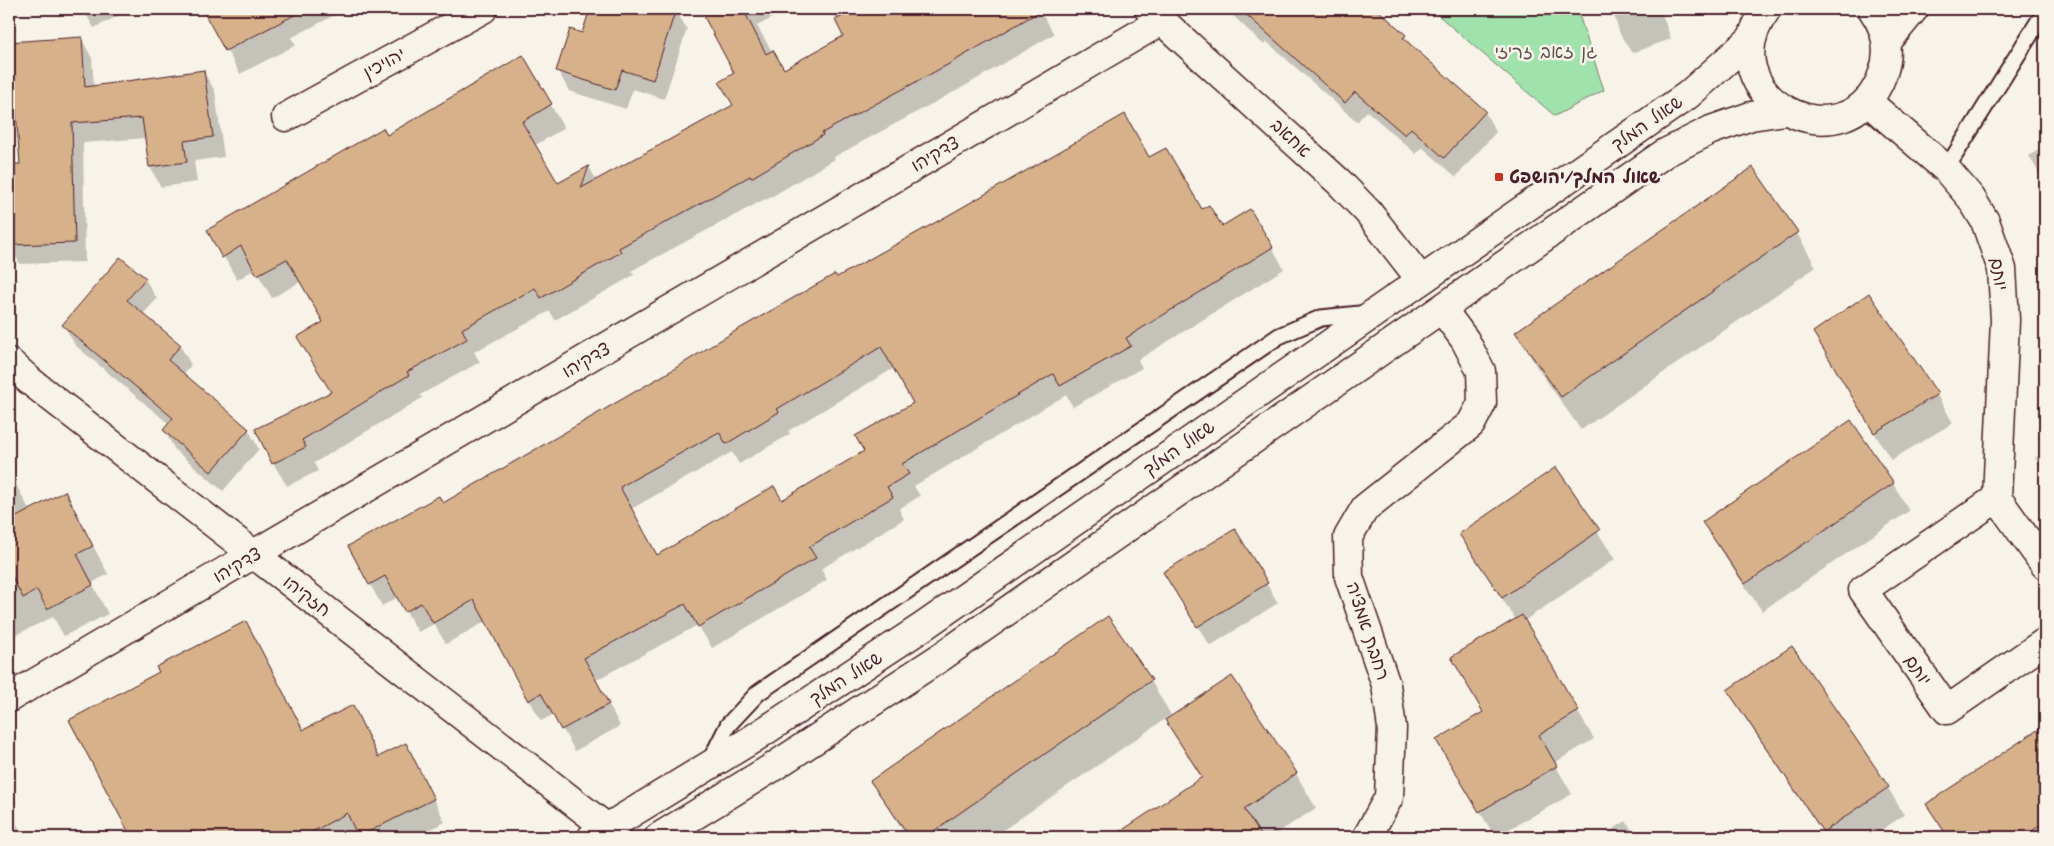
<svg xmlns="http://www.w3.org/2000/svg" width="2054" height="846" font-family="'Architects Daughter','Playpen Sans Hebrew',sans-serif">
<rect width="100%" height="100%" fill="#f7f3e8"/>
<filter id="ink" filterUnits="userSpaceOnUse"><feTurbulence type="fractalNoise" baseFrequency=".02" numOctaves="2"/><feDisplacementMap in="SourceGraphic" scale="10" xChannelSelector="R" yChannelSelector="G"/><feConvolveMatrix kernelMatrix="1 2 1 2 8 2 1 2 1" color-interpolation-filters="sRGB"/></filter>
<g filter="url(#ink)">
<path fill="#a0e2ac" stroke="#75806c" d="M 1431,9 L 1577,9 L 1604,90 L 1555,116 Z"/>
<g fill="#0003" fill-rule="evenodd">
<path d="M 83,9 L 132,9 L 94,28 Z"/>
<path d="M 204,9 L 346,9 L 291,38 L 296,45 L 240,74 Z"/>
<path d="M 373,9 L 385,9 L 376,14 Z"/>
<path d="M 591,9 L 675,9 L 687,29 L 664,99 L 633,89 L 626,109 L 569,91 L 558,71 L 582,34 Z"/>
<path d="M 701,9 L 789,9 L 757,26 L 783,70 L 845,36 L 830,9 L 1039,9 L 1054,34 L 963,87 L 834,157 L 835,159 L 766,200 L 765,199 L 631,271 L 634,275 L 555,320 L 550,311 L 474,352 L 480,362 L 420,395 L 422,398 L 314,463 L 318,471 L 287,486 L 273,463 L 332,393 L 324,322 L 302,281 L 272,298 L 255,269 L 237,280 L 209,230 L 387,137 L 523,57 L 564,128 L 534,146 L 558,185 L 589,167 L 597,181 L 734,106 L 735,73 Z"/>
<path d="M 1226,9 L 1375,9 L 1405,36 L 1413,48 L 1485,112 L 1496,132 L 1456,177 L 1422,147 L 1416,154 L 1367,111 L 1357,122 L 1267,42 L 1264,45 Z"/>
<path d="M 1612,9 L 1677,9 L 1662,14 L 1671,39 L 1632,53 L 1620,34 Z"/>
<path d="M 81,38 L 92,58 L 94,87 L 203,71 L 215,91 L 224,157 L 194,161 L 197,182 L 161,187 L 150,167 L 146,138 L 83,143 L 85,262 L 20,264 L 9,244 L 9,165 L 21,165 L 17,104 L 9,105 L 9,44 Z"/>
<path d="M 2045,145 L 2045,183 L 2029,156 Z"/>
<path d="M 1151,163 L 1221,228 L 1272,247 L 1284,269 L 1138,360 L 1142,368 L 1073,407 L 1066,395 L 914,486 L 920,496 L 899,509 L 904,519 L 821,569 L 827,580 L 712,648 L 698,625 L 596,680 L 620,726 L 575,751 L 554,714 L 541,721 L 486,621 L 446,644 L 434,624 L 418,632 L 398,597 L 382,606 L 370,584 L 443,504 L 836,279 ZM 894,368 L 915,404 L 865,452 L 781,501 L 657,556 L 631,509 L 732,452 L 739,464 L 790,434 L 788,431 Z"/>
<path d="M 1753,169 L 1797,233 L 1816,267 L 1581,430 L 1536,366 L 1517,333 Z"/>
<path d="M 120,258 L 145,279 L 157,299 L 143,314 L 180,345 L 191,365 L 183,375 L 248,429 L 259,449 L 223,491 L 175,450 L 164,430 L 169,424 L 75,345 L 64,325 Z"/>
<path d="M 1869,295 L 1937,395 L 1953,423 L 1891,460 L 1830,360 Z"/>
<path d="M 2045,451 L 2045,475 L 2035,458 Z"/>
<path d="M 1556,468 L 1615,559 L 1524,621 L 1594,739 L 1554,763 L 1572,794 L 1495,837 L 1454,768 L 1485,712 L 1516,620 L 1460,535 Z"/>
<path d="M 9,471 L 30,511 L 65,493 L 108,574 L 92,583 L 108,614 L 64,636 L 53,617 L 9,638 Z"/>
<path d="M 1893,483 L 1909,511 L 1762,611 L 1720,550 L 1704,522 Z"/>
<path d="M 1234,530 L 1278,603 L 1210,646 L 1176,592 Z"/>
<path d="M 1107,618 L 1151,681 L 1171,715 L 993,837 L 907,837 L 872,781 Z"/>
<path d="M 246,622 L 303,731 L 352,707 L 379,758 L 406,745 L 445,822 L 414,837 L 120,837 L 129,832 L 160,672 Z"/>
<path d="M 1231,678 L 1296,774 L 1316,808 L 1271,837 L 1114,837 L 1202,779 L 1167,721 Z"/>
<path d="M 1729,690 L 1888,788 L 1904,815 L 1871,837 L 1826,837 L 1745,718 Z"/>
<path d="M 2045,726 L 2045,837 L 1947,837 L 1928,805 Z"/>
<path d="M 9,810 L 24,837 L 9,837 Z"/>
<path d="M 1626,821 L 1636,837 L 1600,837 Z"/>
</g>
<g fill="#d7b189" stroke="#4a1f2b" fill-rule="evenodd">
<path d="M 202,9 L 306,9 L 225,51 Z"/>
<path d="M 590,9 L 676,9 L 653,80 L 622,70 L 615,90 L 556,71 L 570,29 L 582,33 Z"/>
<path d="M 700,9 L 743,9 L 766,54 L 773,50 L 784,69 L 843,36 L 835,20 L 856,9 L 1044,9 L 949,64 L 822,133 L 823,135 L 751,178 L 750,176 L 619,248 L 621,252 L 541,298 L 535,288 L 462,329 L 467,339 L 407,372 L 409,375 L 302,440 L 306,447 L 272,464 L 255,429 L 331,392 L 297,337 L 323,322 L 287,259 L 257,275 L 241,246 L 222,258 L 207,230 L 383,128 L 387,135 L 523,55 L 552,104 L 522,122 L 558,183 L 589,166 L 581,188 L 733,105 L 719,82 L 734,73 Z"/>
<path d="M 1240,9 L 1377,9 L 1406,35 L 1403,38 L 1486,111 L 1444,158 L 1411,128 L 1405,135 L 1355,92 L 1345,103 Z"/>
<path d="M 82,37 L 85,87 L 204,70 L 213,137 L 184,141 L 187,162 L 149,167 L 142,118 L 72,123 L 75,243 L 9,245 L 9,164 L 20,164 L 14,85 L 9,85 L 9,42 Z"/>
<path d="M 1125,114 L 1149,157 L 1166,148 L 1202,209 L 1209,205 L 1222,226 L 1250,209 L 1273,247 L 1126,338 L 1131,346 L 1060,386 L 1053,374 L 902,464 L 909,474 L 887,487 L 893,497 L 809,547 L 816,558 L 698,627 L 685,604 L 584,658 L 609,704 L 561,730 L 541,693 L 528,701 L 474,600 L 433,623 L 421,603 L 405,612 L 385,576 L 369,585 L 348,546 L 439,496 L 443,503 L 669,372 L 732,333 L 835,274 L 837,277 L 947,216 ZM 881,347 L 913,403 L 855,436 L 864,451 L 782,500 L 774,486 L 657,555 L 620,487 L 719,432 L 726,444 L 779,412 L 777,409 Z"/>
<path d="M 1753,167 L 1798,232 L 1561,397 L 1515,332 Z"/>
<path d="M 120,257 L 146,278 L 127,300 L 181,345 L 168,360 L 249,429 L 211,472 L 163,430 L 173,418 L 62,325 Z"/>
<path d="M 1869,293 L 1938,394 L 1874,433 L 1813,332 Z"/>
<path d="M 1851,420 L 1894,483 L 1745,584 L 1702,522 Z"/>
<path d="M 1556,467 L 1600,530 L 1502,598 L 1459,534 Z"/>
<path d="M 65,491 L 93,546 L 77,554 L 93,585 L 47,609 L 37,590 L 23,598 L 9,571 L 9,521 Z"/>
<path d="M 1235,529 L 1268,583 L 1197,627 L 1163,572 Z"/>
<path d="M 1522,615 L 1579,711 L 1539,735 L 1557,766 L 1479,812 L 1436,740 L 1483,712 L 1451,657 Z"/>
<path d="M 1108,616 L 1152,680 L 925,837 L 910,837 L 870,781 Z"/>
<path d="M 246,621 L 303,730 L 353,705 L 378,757 L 406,743 L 434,799 L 358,837 L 347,813 L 303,837 L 131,837 L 69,720 L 159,672 L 156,667 Z"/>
<path d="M 1792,646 L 1889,787 L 1823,832 L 1727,690 Z"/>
<path d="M 1232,676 L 1297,773 L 1244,809 L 1262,837 L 1112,837 L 1202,777 L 1165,720 Z"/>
<path d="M 2045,725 L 2045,822 L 2023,837 L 1948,837 L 1926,804 Z"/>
</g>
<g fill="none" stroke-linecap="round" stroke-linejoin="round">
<g stroke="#4a1f2b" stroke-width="19">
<g id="lane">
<path d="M 1946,169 L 2045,11"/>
<path d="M 709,763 L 728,725 L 758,693 L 1279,336 L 1321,318 L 1369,313"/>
</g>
</g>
<g stroke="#4a1f2b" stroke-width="31">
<g id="street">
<path d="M 1149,9 L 1339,182 L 1368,212 L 1421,280"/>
<path d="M 1867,101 L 1946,169 L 1971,198 L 1985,221 L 2002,269 L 2005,320 L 1997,498"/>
<path d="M 286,117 L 483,9"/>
<path d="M 9,362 L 30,381 L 607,828"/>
<path d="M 2045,565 L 1997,498 L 1863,590 L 1947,710 L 2045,642"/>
<path d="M 9,698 L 1163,20"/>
<path d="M 1367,837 L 1389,797 L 1392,728 L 1386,685 L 1349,577 L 1348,537 L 1365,508 L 1471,424 L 1482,403 L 1481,371 L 1465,340 L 1442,309"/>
</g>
</g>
<g stroke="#4a1f2b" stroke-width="31">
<g id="secondary">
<path d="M 1767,9 C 1701,96 1849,172 1883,73 C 1891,50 1886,28 1872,9"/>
<path d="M 1887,42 L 1914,9"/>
<path d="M 592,837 L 751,740 L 921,628 L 1688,95 L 1752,38"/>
<path d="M 659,837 L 770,769 L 941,657 L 1665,153 L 1711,130 L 1751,116 L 1785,111"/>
</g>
</g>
<use href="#lane" stroke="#f7f3e8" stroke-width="15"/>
<use href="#street" stroke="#f7f3e8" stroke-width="28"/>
<use href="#secondary" stroke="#f7f3e8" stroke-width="28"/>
</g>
</g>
<rect fill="#c8321e" stroke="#f7f3e8" stroke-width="2" x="1494" y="172" width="10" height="10" rx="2.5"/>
<g text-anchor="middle" stroke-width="5" stroke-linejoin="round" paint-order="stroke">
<g font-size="18" fill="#60504b" stroke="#f7f3e8">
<text x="1546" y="58">גן זאב זריזי</text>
</g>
<g font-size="18" fill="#4a1f2b" stroke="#f7f3e8">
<text transform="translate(384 63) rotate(-29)" y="6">יהויכין</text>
<text transform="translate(1647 123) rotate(-35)" y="6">שאול המלך</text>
<text transform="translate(1291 138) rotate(43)" y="6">אחאב</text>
<text transform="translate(935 154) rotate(-30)" y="6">צדקיהו</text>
<text transform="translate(1999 274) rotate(80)" y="6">יותם</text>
<text transform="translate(586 360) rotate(-30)" y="6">צדקיהו</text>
<text transform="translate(1179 448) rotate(-35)" y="6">שאול המלך</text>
<text transform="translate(237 565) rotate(-30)" y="6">צדקיהו</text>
<text transform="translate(307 596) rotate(38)" y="6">חזקיהו</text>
<text transform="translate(1368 631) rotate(72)" y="6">רחבת אמציה</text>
<text transform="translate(1918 670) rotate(55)" y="6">יותם</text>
<text transform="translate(846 678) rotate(-33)" y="6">שאול המלך</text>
</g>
<g font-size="18" font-weight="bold" fill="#4a1f2b" stroke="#f7f3e8" text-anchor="start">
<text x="1509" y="183">שאול המלך/יהושפט</text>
</g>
</g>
<rect width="2054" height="846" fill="none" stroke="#f7f3e8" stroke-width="30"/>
<rect x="15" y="15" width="2024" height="816" fill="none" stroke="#4a1f2b" stroke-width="2" filter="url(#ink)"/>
</svg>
